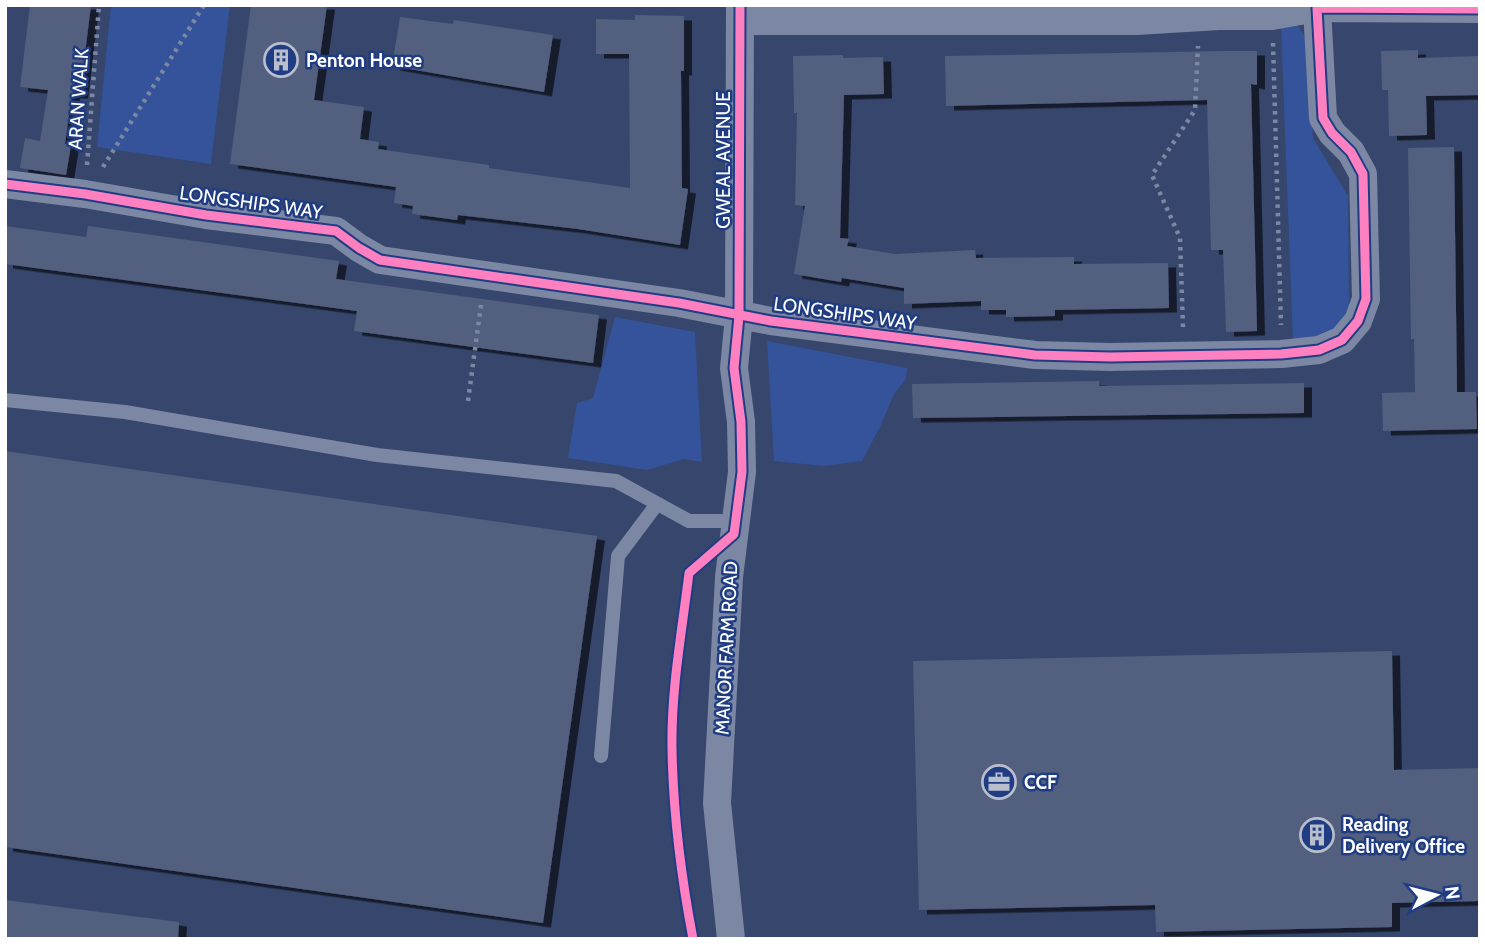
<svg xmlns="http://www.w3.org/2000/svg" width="1485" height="944" font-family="Cabin,sans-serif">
<defs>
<filter id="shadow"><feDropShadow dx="8" dy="4.5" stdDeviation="0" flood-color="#0009"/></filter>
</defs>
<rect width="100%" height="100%" fill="#36466d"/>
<g fill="#34539a">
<path d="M 111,5 L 230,5 L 211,164 L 97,147 Z"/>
<path d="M 1281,26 L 1298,26 L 1307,40 L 1313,138 L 1348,196 L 1349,311 L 1325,341 L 1293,343 Z"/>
<path d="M 615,317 L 695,332 L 702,462 L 684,459 L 647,470 L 568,458 L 577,403 L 593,398 Z"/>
<path d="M 767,341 L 907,368 L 906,379 L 894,394 L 880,427 L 862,461 L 824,466 L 774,461 Z"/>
</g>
<g fill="#525f7e" filter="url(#shadow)">
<path d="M 30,5 L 91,5 L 80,94 L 72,94 L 65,144 L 71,145 L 66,175 L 20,168 L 25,138 L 40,141 L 48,90 L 20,87 Z"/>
<path d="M 251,5 L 327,5 L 314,100 L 364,107 L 360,139 L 379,142 L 378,149 L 489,165 L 489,168 L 630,188 L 629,54 L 596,54 L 596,19 L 635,20 L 635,15 L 684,16 L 684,71 L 681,71 L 682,188 L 688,189 L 680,245 L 578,229 L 458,215 L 457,220 L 412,214 L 413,206 L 394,203 L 396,187 L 230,164 Z"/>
<path d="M 400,17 L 453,24 L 454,20 L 553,35 L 544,92 L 392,66 Z"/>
<path d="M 1418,50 L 1418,58 L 1480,56 L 1480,95 L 1426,96 L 1427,135 L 1389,136 L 1388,90 L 1382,90 L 1381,51 Z"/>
<path d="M 1225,51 L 1257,51 L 1257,85 L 1251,84 L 1257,331 L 1226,332 L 1223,250 L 1211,250 L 1207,100 L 946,106 L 945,56 Z"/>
<path d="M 843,55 L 843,58 L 883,57 L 884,94 L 844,95 L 840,238 L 849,239 L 847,246 L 895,254 L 975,250 L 976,258 L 1074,257 L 1074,264 L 1168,263 L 1169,308 L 1055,310 L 1055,316 L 1006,317 L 1006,310 L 981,310 L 981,301 L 904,304 L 904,288 L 842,278 L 841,282 L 794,274 L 805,206 L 795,205 L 797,113 L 794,113 L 793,56 Z"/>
<path d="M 1454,147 L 1457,392 L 1476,392 L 1477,429 L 1383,431 L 1382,393 L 1415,392 L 1414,339 L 1411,339 L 1408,148 Z"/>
<path d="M 5,226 L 86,237 L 88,226 L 339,261 L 336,279 L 599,315 L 593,363 L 354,331 L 357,311 L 5,264 Z"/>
<path d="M 1099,381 L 1099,386 L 1304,383 L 1304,413 L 913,418 L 912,384 Z"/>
<path d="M 5,451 L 597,536 L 543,923 L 5,847 Z"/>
<path d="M 1392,651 L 1394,770 L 1480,768 L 1480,901 L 1392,903 L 1392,927 L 1156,932 L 1155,905 L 919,910 L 913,661 Z"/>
<path d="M 5,900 L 179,922 L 178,939 L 5,939 Z"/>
</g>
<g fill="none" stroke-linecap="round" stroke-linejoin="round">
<g stroke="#7c87a3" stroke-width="4.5" stroke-dasharray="3.5 5" stroke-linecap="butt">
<path d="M 1273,43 L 1281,325"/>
<path d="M 87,165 L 99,5"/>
<path d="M 103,167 L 204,5"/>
<path d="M 1183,327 L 1180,238 L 1152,175 L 1195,110 L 1198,46"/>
<path d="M 468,401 L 481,305"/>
</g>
<g stroke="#7c87a3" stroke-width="14">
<path d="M 5,400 L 125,412 L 377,455 L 616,481 L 689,521 L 736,521"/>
<path d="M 601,756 L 618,556 L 657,504"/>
</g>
<g stroke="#7c87a3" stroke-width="28">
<path d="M 741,21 L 1137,21 L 1219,16 L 1272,16 L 1317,8 L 1317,5"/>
<path d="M 5,184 L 85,194 L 206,215 L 336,231 L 359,248 L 380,260 L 679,303 L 771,321 L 1035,355 L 1110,357 L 1281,354 L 1319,350 L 1342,340 L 1358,321 L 1366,299 L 1363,174 L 1351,152 L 1332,133 L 1323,118 L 1317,8 L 1480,9"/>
<path d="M 731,939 L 717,803 L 729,577 L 742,472 L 741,422 L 734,368 L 739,316 L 740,5"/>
</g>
<g stroke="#203d83" stroke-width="13">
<g id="cycleway">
<path d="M 5,184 L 85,194 L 206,215 L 336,231 L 359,248 L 380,260 L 679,303 L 771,321 L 1035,355 L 1110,357 L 1281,354 L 1319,350 L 1342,340 L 1358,321 L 1366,299 L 1363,174 L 1351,152 L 1332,133 L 1323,118 L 1317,8 L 1480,9"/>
<path d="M 693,939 C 681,876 673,812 672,748 C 671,690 682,631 689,573 L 734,534 L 742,472 L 741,422 L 734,368 L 739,316 L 740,5"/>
</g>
</g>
<use href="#cycleway" stroke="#ff80c0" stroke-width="9"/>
</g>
<defs>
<g id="building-ring" transform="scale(1.75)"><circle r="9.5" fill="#203d83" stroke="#b9becc" stroke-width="1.5"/><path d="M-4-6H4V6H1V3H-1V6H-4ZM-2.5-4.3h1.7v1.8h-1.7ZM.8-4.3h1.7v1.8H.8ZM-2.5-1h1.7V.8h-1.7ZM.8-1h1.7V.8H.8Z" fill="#b9becc"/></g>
<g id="office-ring" transform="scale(1.75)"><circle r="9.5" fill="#203d83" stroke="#b9becc" stroke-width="1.5"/><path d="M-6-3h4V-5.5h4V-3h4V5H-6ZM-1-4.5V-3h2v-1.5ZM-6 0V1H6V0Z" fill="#b9becc"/></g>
</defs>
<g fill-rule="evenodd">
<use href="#building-ring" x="281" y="60"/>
<use href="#office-ring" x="999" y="782"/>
<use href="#building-ring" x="1317" y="835"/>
</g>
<g text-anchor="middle" stroke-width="5" stroke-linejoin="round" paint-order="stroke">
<g font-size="19" font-weight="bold" fill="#fff" stroke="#203d83" text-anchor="start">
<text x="306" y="67">Penton House</text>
<text x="1024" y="789">CCF</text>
<text x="1342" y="831">Reading<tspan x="1342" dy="22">Delivery Office</tspan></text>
</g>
<g font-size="19" fill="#fff" stroke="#203d83">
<text transform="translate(78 99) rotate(-86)" y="7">ARAN WALK</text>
<text transform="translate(723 160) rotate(-90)" y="7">GWEAL AVENUE</text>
<text transform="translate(251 202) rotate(8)" y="7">LONGSHIPS WAY</text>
<text transform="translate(845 313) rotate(8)" y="7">LONGSHIPS WAY</text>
<text transform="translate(726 648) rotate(-87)" y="7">MANOR FARM ROAD</text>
</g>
</g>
<rect width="1485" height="944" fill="none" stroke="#ffffff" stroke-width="14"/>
<g transform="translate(1436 895) rotate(83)" stroke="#203d83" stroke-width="5" paint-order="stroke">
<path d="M0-5L12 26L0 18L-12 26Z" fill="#ffffff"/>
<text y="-10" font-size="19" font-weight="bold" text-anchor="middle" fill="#ffffff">N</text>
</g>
</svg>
